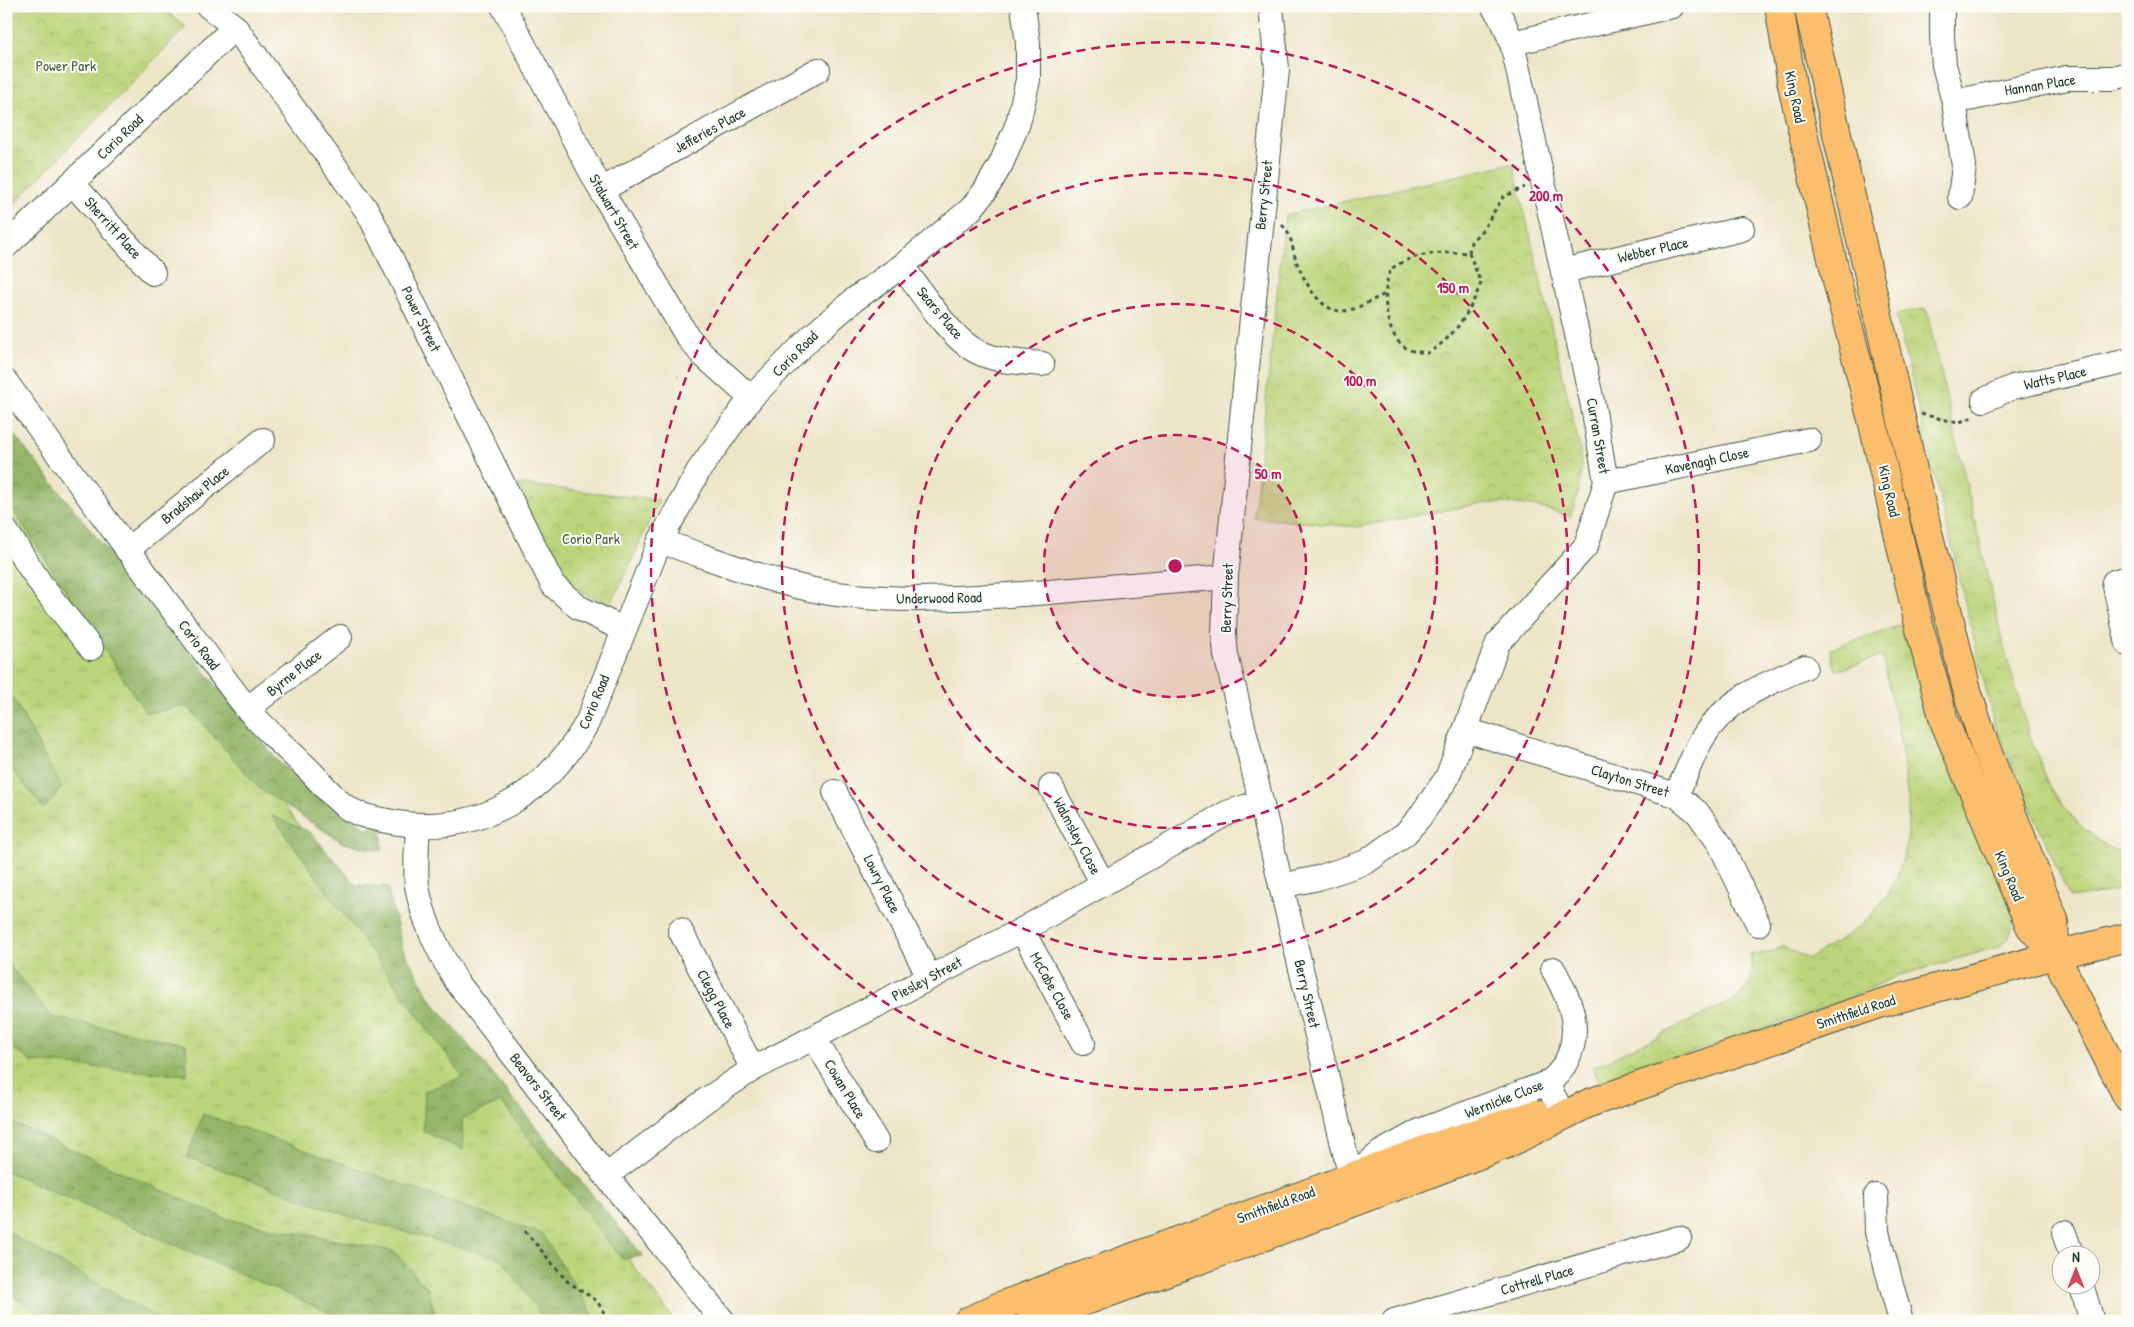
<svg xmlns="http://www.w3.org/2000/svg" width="2134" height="1327" font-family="'Patrick Hand',sans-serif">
<defs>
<pattern id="grass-tufts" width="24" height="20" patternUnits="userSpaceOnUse" patternTransform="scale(1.25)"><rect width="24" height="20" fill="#bcd479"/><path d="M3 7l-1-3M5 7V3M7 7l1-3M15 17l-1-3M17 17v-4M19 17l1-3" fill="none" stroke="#a1b769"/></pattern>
<pattern id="forest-crowns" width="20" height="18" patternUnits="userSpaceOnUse" patternTransform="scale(1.25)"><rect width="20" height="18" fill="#95b669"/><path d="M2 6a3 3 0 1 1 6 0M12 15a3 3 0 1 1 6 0" fill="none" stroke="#799557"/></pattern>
<pattern id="park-crowns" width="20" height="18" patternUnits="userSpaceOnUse" patternTransform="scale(1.25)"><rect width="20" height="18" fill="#bcd479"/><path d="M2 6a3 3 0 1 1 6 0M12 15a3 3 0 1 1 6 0" fill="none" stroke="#a1b769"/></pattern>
</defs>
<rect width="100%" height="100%" fill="#fdfcf7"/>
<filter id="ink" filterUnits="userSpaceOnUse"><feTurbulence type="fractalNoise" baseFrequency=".02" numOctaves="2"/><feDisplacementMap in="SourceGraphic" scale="10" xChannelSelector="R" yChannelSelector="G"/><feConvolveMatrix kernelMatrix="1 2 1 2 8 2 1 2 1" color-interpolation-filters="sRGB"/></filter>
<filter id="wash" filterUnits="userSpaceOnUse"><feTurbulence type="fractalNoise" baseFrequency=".0096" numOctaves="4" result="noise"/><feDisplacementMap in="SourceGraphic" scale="20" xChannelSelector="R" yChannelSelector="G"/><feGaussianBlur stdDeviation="1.12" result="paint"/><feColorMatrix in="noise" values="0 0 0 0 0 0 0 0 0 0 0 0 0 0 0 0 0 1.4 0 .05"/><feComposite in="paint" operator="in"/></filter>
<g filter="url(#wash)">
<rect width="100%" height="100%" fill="#ece5c6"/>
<g fill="url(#grass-tufts)" stroke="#6e8856">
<path d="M 1926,308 L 2003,644 L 2029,734 L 2049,785 L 2065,809 L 2083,828 L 2105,845 L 2128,856 L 2128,889 L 2070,898 L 1994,723 L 1896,315 Z"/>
<path d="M 6,439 L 675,1321 L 6,1321 Z"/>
</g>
<g fill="url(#forest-crowns)" stroke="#5a7a4e">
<path d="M 6,425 L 280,764 L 366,828 L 382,828 L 382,851 L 343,843 L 260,789 L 187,706 L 146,713 L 6,499 Z"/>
<path d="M 6,685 L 62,788 L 44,809 L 6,762 Z"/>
<path d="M 272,816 L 310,832 L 356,885 L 387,887 L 403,949 L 431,1000 L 643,1256 L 622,1259 L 501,1102 L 462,1119 L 463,1150 L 423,1131 L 425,1091 L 463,1077 Z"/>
<path d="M 6,961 L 52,1017 L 186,1044 L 187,1075 L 32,1062 L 6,1044 Z"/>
<path d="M 203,1114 L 542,1234 L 597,1321 L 545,1321 L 502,1259 L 349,1216 L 187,1157 Z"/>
<path d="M 6,1120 L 226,1219 L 393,1251 L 428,1289 L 437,1321 L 348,1321 L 6,1171 Z"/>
<path d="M 6,1229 L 19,1239 L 163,1321 L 50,1321 L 6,1291 Z"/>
</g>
<g fill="url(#park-crowns)" stroke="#6e8856">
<path d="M 6,6 L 159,6 L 186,27 L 6,212 Z"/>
<path d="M 1513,163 L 1580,449 C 1583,473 1579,495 1570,517 C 1539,505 1511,501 1478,504 L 1357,527 L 1254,518 L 1285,215 Z"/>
<path d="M 517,484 L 659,500 L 611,605 L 571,588 L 553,570 Z"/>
<path d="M 1907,623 L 2012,913 C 2013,930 2013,936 1999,947 L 1897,976 L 1839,1003 L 1600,1084 L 1592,1068 L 1738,998 C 1752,982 1755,975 1750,954 L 1769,953 L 1781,946 L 1809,959 L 1859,927 L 1873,913 L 1887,895 L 1896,878 L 1905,852 L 1908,835 L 1908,800 L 1900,736 L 1882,656 L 1836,671 L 1830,649 Z"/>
</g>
</g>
<g filter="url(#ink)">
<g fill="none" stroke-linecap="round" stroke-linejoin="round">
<g stroke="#3e564a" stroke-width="26">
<g id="minor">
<path d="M 208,6 L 235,27 L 368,212 L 553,585 L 578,607 L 624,630"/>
<path d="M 503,6 L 601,190 L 687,336 L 702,354 L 751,398"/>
<path d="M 1271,6 L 1277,70 L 1226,577 L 1224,633 L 1226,655 L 1351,1178 L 1380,1153 L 1420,1131 L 1547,1083 C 1557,1077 1562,1070 1567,1060 C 1583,1027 1569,998 1553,969"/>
<path d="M 1942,6 L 1942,37 L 1944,65 L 1954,102 L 1964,166 L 1960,197"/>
<path d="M 1512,43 L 1672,6"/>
<path d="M 1954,102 L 2067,78 L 2113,78 L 2128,74"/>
<path d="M 72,183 L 153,273"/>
<path d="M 601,190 L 818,70"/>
<path d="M 6,246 L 235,27"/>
<path d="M 902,266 C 920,290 951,340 978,352 C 998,362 1021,362 1042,364"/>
<path d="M 1563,271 L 1742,229"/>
<path d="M 6,382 C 67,467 128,551 191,634 C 209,658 227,683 246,707 C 264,729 288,749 308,769 C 320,781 332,797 346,807 C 360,817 381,820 398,823 C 480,835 547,794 587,723 L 660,541 L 699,470 L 724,435 L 751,398 L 812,336 L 855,299 L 902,266 L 971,209 L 985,191 L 1001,164 L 1018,123 L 1028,80 L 1028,43 L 1023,6"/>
<path d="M 1984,400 L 2013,387 L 2128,361"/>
<path d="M 1606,482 L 1809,440"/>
<path d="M 6,531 L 44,589 L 91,648"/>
<path d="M 660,541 C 720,561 782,588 845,595 C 913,603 981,597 1049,592 C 1108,587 1167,582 1226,577"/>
<path d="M 127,550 L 263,440"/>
<path d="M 2128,578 L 2114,582 L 2128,644"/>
<path d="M 247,709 L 340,637"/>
<path d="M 1466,730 L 1676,795 L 1697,812 L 1720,844 L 1758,924"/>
<path d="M 1051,787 L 1103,884"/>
<path d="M 835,792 L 929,977"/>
<path d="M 1676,795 C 1685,777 1692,757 1702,739 C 1725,700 1765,684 1805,667"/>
<path d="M 418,825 C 417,845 415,866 417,886 C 423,921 439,952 457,982 L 606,1176 L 723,1321"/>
<path d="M 1281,886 L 1318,878 L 1366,862 L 1406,833 L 1419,818 L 1447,778 L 1498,643 L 1586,546 L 1606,482 L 1593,406 L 1512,43 L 1503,21 L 1493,6"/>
<path d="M 680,930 L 753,1069"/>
<path d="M 1022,930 L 1083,1043"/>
<path d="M 814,1038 L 876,1141"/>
<path d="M 1547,1083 L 1559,1107"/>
<path d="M 606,1176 L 706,1100 L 753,1069 L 1022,930 L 1227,813 L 1245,807 L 1261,805"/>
<path d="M 1876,1196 L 1877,1232 L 1901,1321"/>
<path d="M 2064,1233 L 2071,1254"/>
<path d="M 2081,1284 L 2092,1321"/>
<path d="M 1394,1321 L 1679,1238"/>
</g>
</g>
<g stroke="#3e564a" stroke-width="30">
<g id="major">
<path d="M 1779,6 L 1792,85 L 1838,285 L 1873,424 L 1920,629 L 1944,721 L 2030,926 L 2055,955 L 2128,1098"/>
<path d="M 1808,6 L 1915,479 L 1968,694 L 1984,743 L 2054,920 L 2055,955"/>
<path d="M 968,1321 L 1000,1306 L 1436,1146 L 1536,1114"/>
<path d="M 1030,1321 L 1252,1241 L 1505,1145 L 1589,1103 L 1882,1003 L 2055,955 L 2128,937"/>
</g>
</g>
<g stroke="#3e564a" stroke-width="3" stroke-dasharray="4 4" stroke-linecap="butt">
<path d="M 1282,225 C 1293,235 1292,251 1297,263 C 1305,282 1320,312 1343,311 C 1358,310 1372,299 1386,294"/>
<path d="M 1469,253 L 1481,283 C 1470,312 1455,337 1428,353 C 1422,352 1411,352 1406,348 C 1384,335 1381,290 1391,269 C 1415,252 1440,252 1469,253 L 1471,242 L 1484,228 L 1503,197 L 1525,187"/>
<path d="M 1921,414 L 1946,420 L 1960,422 L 1973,417"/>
<path d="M 525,1231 L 567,1281 L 597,1301 L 609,1321"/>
</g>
<use href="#minor" stroke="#fff" stroke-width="24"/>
<use href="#major" stroke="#fabe6d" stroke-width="28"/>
</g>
</g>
<circle cx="1175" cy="566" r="131" fill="#c2185b" fill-opacity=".12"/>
<g fill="none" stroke="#c2185b" stroke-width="2.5" stroke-dasharray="9 6">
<circle cx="1175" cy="566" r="131"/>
<circle cx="1175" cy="566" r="262"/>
<circle cx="1175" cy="566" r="393"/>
<circle cx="1175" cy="566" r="524"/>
</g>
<g text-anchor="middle" stroke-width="4" stroke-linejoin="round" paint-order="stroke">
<g font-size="15" fill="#466345" stroke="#fdfcf7">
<text x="66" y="71">Power Park</text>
<text x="591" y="544">Corio Park</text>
</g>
<g font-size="15" fill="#1f3d34" stroke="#fdfcf7">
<text transform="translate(2040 85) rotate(-9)" y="5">Hannan Place</text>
<text transform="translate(1795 97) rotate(78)" y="5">King Road</text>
<text transform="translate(710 130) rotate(-29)" y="5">Jefferies Place</text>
<text transform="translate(120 137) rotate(-44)" y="5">Corio Road</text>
<text transform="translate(1264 195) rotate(-84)" y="5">Berry Street</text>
<text transform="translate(614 212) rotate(60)" y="5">Stalwart Street</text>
<text transform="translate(113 228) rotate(48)" y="5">Sherritt Place</text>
<text transform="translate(1653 250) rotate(-13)" y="5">Webber Place</text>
<text transform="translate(940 313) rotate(50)" y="5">Sears Place</text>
<text transform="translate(421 319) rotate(64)" y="5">Power Street</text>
<text transform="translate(795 354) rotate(-45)" y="5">Corio Road</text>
<text transform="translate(2055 378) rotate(-13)" y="5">Watts Place</text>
<text transform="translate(1598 436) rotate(80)" y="5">Curran Street</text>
<text transform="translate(1707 461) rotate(-12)" y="5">Kavenagh Close</text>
<text transform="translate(1889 491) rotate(77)" y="5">King Road</text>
<text transform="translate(195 495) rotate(-39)" y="5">Bradshaw Place</text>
<text transform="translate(939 598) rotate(-1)" y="5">Underwood Road</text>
<text transform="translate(1227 598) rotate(-88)" y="5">Berry Street</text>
<text transform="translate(199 645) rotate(53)" y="5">Corio Road</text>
<text transform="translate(294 673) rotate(-38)" y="5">Byrne Place</text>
<text transform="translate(594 702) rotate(-67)" y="5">Corio Road</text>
<text transform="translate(1630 781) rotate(17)" y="5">Clayton Street</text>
<text transform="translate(1077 836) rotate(62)" y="5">Walmsley Close</text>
<text transform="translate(2009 876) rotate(67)" y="5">King Road</text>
<text transform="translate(882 884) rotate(63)" y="5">Lowry Place</text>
<text transform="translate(927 979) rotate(-28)" y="5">Piesley Street</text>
<text transform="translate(1052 986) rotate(61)" y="5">McCabe Close</text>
<text transform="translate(1307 994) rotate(77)" y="5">Berry Street</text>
<text transform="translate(716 999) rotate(62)" y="5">Clegg Place</text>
<text transform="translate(1856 1012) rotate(-18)" y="5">Smithfield Road</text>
<text transform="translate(538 1087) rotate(52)" y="5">Beavors Street</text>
<text transform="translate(845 1089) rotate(59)" y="5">Cowan Place</text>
<text transform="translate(1504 1099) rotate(-21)" y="5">Wernicke Close</text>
<text transform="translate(1276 1205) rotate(-20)" y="5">Smithfield Road</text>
<text transform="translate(1537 1280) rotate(-16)" y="5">Cottrell Place</text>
</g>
</g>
<circle cx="1175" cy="566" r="8" fill="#c2185b" stroke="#fdfcf7" stroke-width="2.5"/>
<g font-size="15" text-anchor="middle" font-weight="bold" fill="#c2185b" stroke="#fdfcf7" stroke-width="4" stroke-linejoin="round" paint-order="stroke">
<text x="1546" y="201">200 m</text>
<text x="1453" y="293">150 m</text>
<text x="1360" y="386">100 m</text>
<text x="1268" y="479">50 m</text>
</g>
<rect width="2134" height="1327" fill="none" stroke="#fdfcf7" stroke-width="25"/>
<g transform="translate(2076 1270)"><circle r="24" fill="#fdfcf7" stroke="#a4b0a9"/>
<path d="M0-4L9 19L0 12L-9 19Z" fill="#d1495b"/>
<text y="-8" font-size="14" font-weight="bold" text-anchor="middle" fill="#1f3d34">N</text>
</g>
</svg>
